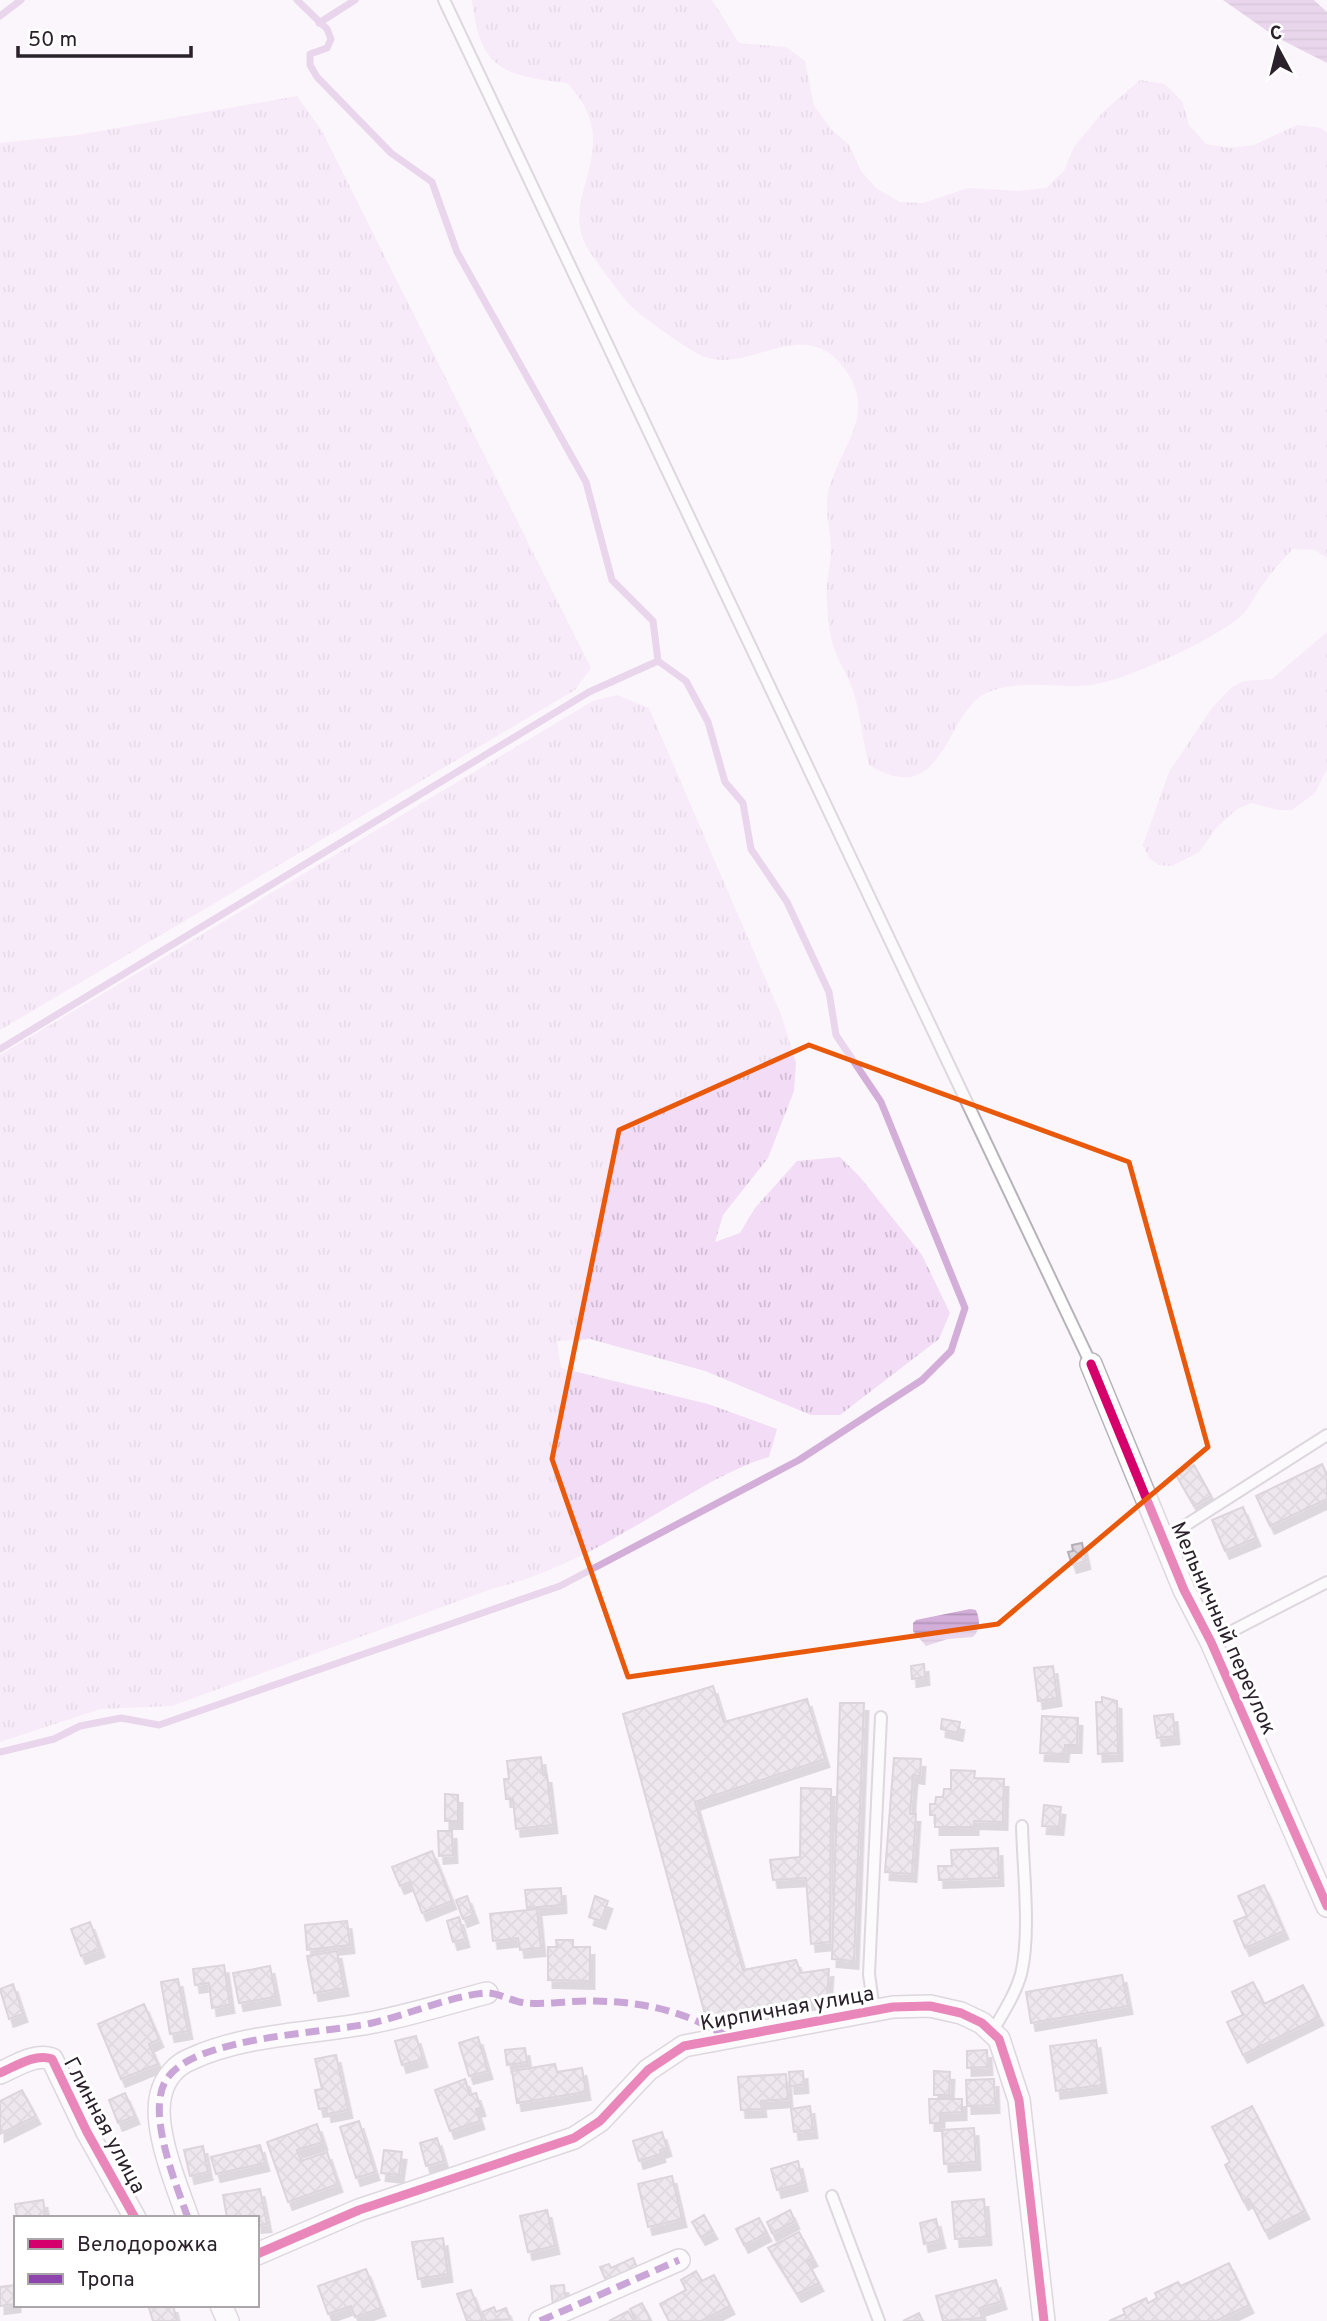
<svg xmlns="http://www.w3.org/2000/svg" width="1327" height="2321" font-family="Overpass,sans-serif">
<defs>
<pattern id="grass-tufts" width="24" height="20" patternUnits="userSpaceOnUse" patternTransform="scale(1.75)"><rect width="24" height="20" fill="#f2dcf6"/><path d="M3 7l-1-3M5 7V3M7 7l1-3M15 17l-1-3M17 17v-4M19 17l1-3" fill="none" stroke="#d0bcd3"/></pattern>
<pattern id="water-rules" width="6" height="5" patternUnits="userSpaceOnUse" patternTransform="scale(1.75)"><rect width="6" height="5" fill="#d2aed9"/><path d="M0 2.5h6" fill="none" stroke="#b495ba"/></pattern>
<pattern id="building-cross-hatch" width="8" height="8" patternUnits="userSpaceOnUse" patternTransform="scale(1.75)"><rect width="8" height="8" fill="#dcd6dd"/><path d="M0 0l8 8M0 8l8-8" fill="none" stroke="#bdb7be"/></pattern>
<filter id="shadow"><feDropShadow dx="4.5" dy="8" stdDeviation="0" flood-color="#0004"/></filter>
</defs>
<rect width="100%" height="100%" fill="#fbf6fb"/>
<g fill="url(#grass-tufts)">
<path d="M 472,0 L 712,0 L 739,43 L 786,47 L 805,61 L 814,106 L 832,130 L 849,145 L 861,171 L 876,188 L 900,202 L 923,203 L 968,188 L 1018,191 L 1046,188 L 1064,171 L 1074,147 L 1103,112 L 1140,80 L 1165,84 L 1182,101 L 1189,125 L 1206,144 L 1230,148 L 1254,145 L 1297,125 L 1321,128 L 1327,133 L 1327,558 L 1315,550 L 1293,549 C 1280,562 1269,575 1259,590 C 1254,597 1250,607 1244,613 C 1221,637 1125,681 1091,685 C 1056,689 1018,678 986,693 C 944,714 945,811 869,765 C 863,742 861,719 855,697 C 851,680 840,665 834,648 C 829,634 828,616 827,601 C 825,584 831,566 831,549 C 831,533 826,517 827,501 C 833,449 885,416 840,363 C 800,317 750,373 705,357 C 692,353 635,312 627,302 C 615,287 603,271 592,255 C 550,197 632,151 567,83 C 504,75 480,71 472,0 Z"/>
<path d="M 297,96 L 322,131 L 591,668 L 575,690 L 0,1030 L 0,143 L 78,135 Z"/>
<path d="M 1327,632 L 1327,769 L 1315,793 L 1292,810 L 1278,810 L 1252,803 L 1237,809 L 1217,827 L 1199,852 L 1172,866 L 1159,865 L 1149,858 L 1143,845 L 1169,772 L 1212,708 L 1232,687 L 1244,681 L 1272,679 Z"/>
<path d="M 617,695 L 649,708 L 782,1017 L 796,1063 L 794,1091 L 768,1158 L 723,1215 L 715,1242 L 740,1233 L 755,1208 L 797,1161 L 840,1157 L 860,1177 L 922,1255 L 950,1313 L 939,1339 L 840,1415 L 811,1415 L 705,1371 L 590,1339 L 557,1341 L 561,1368 L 708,1404 L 777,1429 L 769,1457 C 735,1467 708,1484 678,1501 C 620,1535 560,1573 494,1588 L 172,1706 L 100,1709 L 0,1742 L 0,1055 L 593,701 Z"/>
</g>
<g fill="url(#water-rules)">
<path d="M 1223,0 L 1314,0 L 1327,12 L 1327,63 L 1276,37 Z"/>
<path d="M 970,1609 L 976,1610 C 980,1620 981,1629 973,1637 L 948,1639 L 926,1646 L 913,1631 L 913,1623 L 916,1620 Z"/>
</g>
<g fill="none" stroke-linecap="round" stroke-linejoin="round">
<g stroke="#d2aed9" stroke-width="7">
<path d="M 0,16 L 21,0"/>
<path d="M 319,23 L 355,0"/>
<path d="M 0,1049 L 589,692 L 658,661"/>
<path d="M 0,1752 L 54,1739 L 80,1726 L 121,1718 L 159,1725 L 560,1586 L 799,1460 L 922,1380 L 951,1351 L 965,1308 L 881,1102 L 836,1035 L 829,992 L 787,902 L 751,849 L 743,803 L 725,782 L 708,722 L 686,681 L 658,661 L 653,621 L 612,580 L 586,482 L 457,252 L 432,182 L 391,153 L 317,77 L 310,65 L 310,54 L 327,48 L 331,39 L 327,29 L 297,0"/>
</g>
</g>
<g fill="url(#building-cross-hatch)" stroke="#b5aeb6" stroke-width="2" filter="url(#shadow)">
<path d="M 1322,1464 L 1327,1475 L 1327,1499 L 1270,1526 L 1256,1496 Z"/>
<path d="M 1194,1465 L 1211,1496 L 1194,1506 L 1176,1475 Z"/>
<path d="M 1243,1507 L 1256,1538 L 1225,1551 L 1212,1520 Z"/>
<path d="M 1082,1543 L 1086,1561 L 1072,1565 L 1068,1552 L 1073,1551 L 1072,1545 Z"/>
<path d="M 924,1664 L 925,1677 L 912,1679 L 911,1666 Z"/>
<path d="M 1053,1666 L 1057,1698 L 1038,1701 L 1034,1668 Z"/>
<path d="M 713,1686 L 724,1722 L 807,1699 L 825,1759 L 695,1802 L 743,1970 L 796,1960 L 801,1973 L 829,1969 L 827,1998 L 706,2018 L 623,1714 Z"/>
<path d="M 1102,1697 L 1117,1701 L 1118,1753 L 1098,1754 L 1096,1702 L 1102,1702 Z"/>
<path d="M 840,1703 L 864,1703 L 854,1961 L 832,1959 Z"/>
<path d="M 1173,1714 L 1175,1736 L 1157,1738 L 1154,1716 Z"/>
<path d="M 1042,1716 L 1078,1718 L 1077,1745 L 1065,1745 L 1064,1754 L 1040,1753 Z"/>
<path d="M 942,1719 L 960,1722 L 958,1733 L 941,1729 Z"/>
<path d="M 541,1757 L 543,1775 L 547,1775 L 553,1825 L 516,1829 L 513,1799 L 506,1799 L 504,1779 L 509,1779 L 507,1761 Z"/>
<path d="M 894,1758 L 921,1759 L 920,1776 L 913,1775 L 910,1814 L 916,1814 L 912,1874 L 885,1872 Z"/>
<path d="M 951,1770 L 975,1771 L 974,1778 L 1004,1779 L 1003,1822 L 974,1821 L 974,1827 L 935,1827 L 935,1815 L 930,1815 L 930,1804 L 935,1804 L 936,1797 L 943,1797 L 944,1789 L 951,1789 Z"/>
<path d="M 801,1788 L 831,1789 L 830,1942 L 811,1944 L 806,1878 L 773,1880 L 770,1860 L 800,1857 Z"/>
<path d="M 445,1794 L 458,1795 L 458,1821 L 445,1821 Z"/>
<path d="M 1044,1805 L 1061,1807 L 1059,1827 L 1042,1826 Z"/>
<path d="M 438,1831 L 452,1831 L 453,1855 L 439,1856 Z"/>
<path d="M 998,1848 L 999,1878 L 939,1880 L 938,1866 L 952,1866 L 951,1850 Z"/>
<path d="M 432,1851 L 452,1901 L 422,1913 L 410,1882 L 400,1886 L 392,1867 Z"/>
<path d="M 1264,1885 L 1284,1931 L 1245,1948 L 1234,1921 L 1247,1916 L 1238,1896 Z"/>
<path d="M 561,1888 L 562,1905 L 527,1908 L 525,1890 Z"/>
<path d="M 467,1896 L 474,1915 L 463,1919 L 456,1900 Z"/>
<path d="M 595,1896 L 608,1901 L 601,1921 L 589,1917 Z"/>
<path d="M 537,1909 L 541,1948 L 520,1950 L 518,1938 L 493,1941 L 490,1914 Z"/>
<path d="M 459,1917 L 465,1939 L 453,1942 L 447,1921 Z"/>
<path d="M 347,1921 L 350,1945 L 307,1950 L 305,1925 Z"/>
<path d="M 90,1922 L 100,1949 L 81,1956 L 71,1929 Z"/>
<path d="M 556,1940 L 573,1940 L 573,1947 L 590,1947 L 590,1981 L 548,1980 L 548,1947 L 557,1947 Z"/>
<path d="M 337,1951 L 344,1988 L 314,1993 L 307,1956 Z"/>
<path d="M 224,1965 L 230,2005 L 212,2008 L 209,1983 L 195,1985 L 193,1969 Z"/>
<path d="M 270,1966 L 276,1997 L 239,2003 L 233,1973 Z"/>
<path d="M 1122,1975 L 1128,2006 L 1031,2023 L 1026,1992 Z"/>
<path d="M 178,1979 L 188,2031 L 170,2034 L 161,1982 Z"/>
<path d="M 1253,1982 L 1264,2004 L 1303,1985 L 1319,2017 L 1243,2055 L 1227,2022 L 1243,2015 L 1232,1992 Z"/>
<path d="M 13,1984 L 23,2014 L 9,2019 L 0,1989 Z"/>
<path d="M 144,2004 L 159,2039 L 149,2044 L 158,2064 L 121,2079 L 98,2024 Z"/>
<path d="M 416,2036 L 423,2059 L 402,2065 L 395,2041 Z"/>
<path d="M 478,2037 L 488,2071 L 469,2076 L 459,2043 Z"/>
<path d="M 1096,2040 L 1102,2085 L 1056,2091 L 1050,2046 Z"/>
<path d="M 525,2048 L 527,2062 L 507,2065 L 505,2050 Z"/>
<path d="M 987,2050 L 988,2067 L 967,2068 L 967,2051 Z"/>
<path d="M 336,2055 L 348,2110 L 327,2114 L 326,2108 L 319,2109 L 315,2090 L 322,2089 L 315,2059 Z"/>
<path d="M 555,2064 L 557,2072 L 582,2068 L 586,2092 L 517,2103 L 512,2071 Z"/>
<path d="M 803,2071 L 804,2085 L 790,2086 L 789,2072 Z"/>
<path d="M 934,2071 L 950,2072 L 949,2095 L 934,2095 Z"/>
<path d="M 786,2074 L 788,2099 L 761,2101 L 762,2109 L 741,2110 L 738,2077 Z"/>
<path d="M 465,2079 L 470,2095 L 476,2093 L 481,2108 L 476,2109 L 480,2121 L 450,2131 L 435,2090 Z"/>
<path d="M 994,2079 L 995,2105 L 967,2106 L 966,2080 Z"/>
<path d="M 22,2090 L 36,2116 L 0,2134 L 0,2101 Z"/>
<path d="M 125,2093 L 135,2116 L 118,2123 L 109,2100 Z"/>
<path d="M 929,2099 L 962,2099 L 962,2112 L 940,2113 L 940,2123 L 930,2123 Z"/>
<path d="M 810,2106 L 813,2130 L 794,2132 L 791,2109 Z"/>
<path d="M 1252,2106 L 1305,2211 L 1265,2231 L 1249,2199 L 1244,2202 L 1225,2165 L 1230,2162 L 1212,2127 Z"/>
<path d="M 359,2121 L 375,2172 L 356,2178 L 340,2127 Z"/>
<path d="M 317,2124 L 323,2142 L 297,2150 L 301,2161 L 327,2152 L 338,2184 L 288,2202 L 267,2142 Z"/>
<path d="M 974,2128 L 976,2162 L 944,2164 L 942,2130 Z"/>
<path d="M 662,2132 L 667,2148 L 660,2150 L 661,2154 L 639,2161 L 633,2141 Z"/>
<path d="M 437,2138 L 444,2161 L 426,2166 L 420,2143 Z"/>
<path d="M 260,2145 L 265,2163 L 216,2174 L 211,2157 Z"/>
<path d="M 203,2146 L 208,2172 L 190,2176 L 184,2150 Z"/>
<path d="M 384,2150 L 402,2152 L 399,2175 L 381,2173 Z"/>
<path d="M 798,2161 L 803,2183 L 777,2190 L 771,2169 Z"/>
<path d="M 672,2176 L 682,2219 L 648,2227 L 638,2184 Z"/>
<path d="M 260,2189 L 267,2224 L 257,2225 L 257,2218 L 227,2218 L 223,2195 Z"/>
<path d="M 984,2199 L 987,2237 L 955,2239 L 952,2202 Z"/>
<path d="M 43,2200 L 46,2218 L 17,2218 L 15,2204 Z"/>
<path d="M 547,2210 L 555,2246 L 528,2252 L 520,2216 Z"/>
<path d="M 790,2210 L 795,2221 L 772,2233 L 767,2222 Z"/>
<path d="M 704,2215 L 713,2231 L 701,2237 L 692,2222 Z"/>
<path d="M 759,2218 L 767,2233 L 744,2245 L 736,2229 Z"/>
<path d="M 936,2219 L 941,2240 L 924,2244 L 920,2223 Z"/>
<path d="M 799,2232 L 813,2258 L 807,2261 L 819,2283 L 797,2294 L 768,2248 Z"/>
<path d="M 443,2238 L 448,2274 L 418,2279 L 412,2242 Z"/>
<path d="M 633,2258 L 638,2270 L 608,2285 L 600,2267 L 609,2264 L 611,2268 Z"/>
<path d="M 1229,2263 L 1249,2305 L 1216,2321 L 1109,2321 L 1125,2314 L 1123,2309 L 1146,2298 L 1148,2303 L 1157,2298 L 1155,2293 L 1178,2282 L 1181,2286 Z"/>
<path d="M 366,2269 L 381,2308 L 355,2317 L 351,2306 L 328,2314 L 318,2286 Z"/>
<path d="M 696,2271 L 702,2281 L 714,2275 L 730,2306 L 701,2321 L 669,2321 L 660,2304 L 686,2290 L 681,2280 Z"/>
<path d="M 996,2280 L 1002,2301 L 980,2308 L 982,2318 L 943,2321 L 936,2296 Z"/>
<path d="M 16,2285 L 16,2304 L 0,2306 L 0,2287 Z"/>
<path d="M 564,2285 L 566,2305 L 553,2306 L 551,2286 Z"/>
<path d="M 471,2290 L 483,2321 L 467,2321 L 457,2294 Z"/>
<path d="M 642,2303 L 651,2321 L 636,2321 L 630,2309 Z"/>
<path d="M 148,2305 L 173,2305 L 177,2321 L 153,2321 Z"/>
<path d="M 494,2307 L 496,2312 L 506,2308 L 510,2319 L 486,2321 L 482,2312 Z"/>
<path d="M 628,2311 L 634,2321 L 609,2321 Z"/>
<path d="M 919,2313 L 923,2321 L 903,2321 Z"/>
</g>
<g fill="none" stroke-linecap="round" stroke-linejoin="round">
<g stroke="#b8b2ba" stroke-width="14">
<g id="service">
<path d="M 444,0 L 1091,1364"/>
<path d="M 1164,1539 L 1327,1435"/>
<path d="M 1211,1642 L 1327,1582"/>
<path d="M 874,2010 L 869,1974 L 881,1717"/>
<path d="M 992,2032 C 1003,2013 1015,1995 1021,1974 C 1031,1934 1023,1869 1022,1826"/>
<path d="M 832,2196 L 879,2321"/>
</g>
</g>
<g stroke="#b8b2ba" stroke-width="24">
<g id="minor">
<path d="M 1091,1364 L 1184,1590 L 1211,1642 L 1327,1906"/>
<path d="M 0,2073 C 16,2066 35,2053 52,2059 L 87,2132 L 135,2218"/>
<path d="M 188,2218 C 177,2186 152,2128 161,2094 C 165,2078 176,2065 191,2059 C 245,2034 310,2034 369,2023 C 408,2016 448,2003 487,1993"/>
<path d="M 257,2254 L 359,2210 L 574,2138 L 600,2121 L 648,2070 L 684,2046 L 893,2007 L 930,2006 L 961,2013 L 982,2023 L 999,2039 L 1019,2100 L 1044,2321"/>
<path d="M 221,2305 L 228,2321"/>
<path d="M 540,2321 L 679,2260"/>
</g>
</g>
<use href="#service" stroke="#fefefe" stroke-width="10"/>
<use href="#minor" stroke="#fefefe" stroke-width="21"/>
<g stroke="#8e44ad" stroke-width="7" stroke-dasharray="14 7" stroke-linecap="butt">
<path d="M 188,2218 C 176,2184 146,2113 166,2080 C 193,2036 323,2034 372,2023 C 407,2015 451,1996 485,1993 C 497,1992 513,2002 526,2003 C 549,2005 573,2000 595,2001 C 646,2002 682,2011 727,2036"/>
<path d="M 540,2321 L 679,2260"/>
</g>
<g stroke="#fff" stroke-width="13">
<g id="cycleway">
<path d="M 1091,1364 L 1184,1590 L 1211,1642 L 1327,1906"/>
<path d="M 0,2073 C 16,2066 35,2053 52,2059 L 87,2132 L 135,2218"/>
<path d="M 257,2254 L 359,2210 L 574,2138 L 600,2121 L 648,2070 L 684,2046 L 893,2007 L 930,2006 L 961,2013 L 982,2023 L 999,2039 L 1019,2100 L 1044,2321"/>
</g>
</g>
<use href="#cycleway" stroke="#d6006c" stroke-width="9"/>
</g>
<path d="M0 0H1327V2321H0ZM 809,1045 L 1129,1162 L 1208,1447 L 998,1624 L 628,1677 L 552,1459 L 619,1130 Z" fill="#fbf6fb" fill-opacity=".55" fill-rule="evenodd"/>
<path fill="none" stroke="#e8590c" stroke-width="5" stroke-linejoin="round" d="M 809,1045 L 1129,1162 L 1208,1447 L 998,1624 L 628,1677 L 552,1459 L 619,1130 Z"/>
<g text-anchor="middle" stroke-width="6" stroke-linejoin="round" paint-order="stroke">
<g font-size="21" fill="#2a212b" stroke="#fff">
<text transform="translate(1224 1628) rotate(66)" y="7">Мельничный переулок</text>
<text transform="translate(787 2008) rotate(-10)" y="7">Кирпичная улица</text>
<text transform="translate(105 2125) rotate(62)" y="7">Глинная улица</text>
</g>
</g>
<rect x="14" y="2216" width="245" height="91" fill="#ffffff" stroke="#aaa6aa" stroke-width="2"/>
<rect x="28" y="2239" width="35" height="10" fill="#d6006c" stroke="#aaa6aa" stroke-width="2"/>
<text x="77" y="2251" font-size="21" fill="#2a212b">Велодорожка</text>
<rect x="28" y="2274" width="35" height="10" fill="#8e44ad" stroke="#aaa6aa" stroke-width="2"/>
<text x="77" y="2286" font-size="21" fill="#2a212b">Тропа</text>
<g transform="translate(1278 49) rotate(353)" stroke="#ffffff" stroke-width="5" paint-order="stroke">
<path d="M0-5L12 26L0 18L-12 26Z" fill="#2a212b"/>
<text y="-10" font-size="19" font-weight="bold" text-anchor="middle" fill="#2a212b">С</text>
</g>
<path d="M18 46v10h173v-10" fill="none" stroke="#2a212b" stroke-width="3.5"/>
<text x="28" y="46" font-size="21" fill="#2a212b" stroke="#ffffff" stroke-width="5" paint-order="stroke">50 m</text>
</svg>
